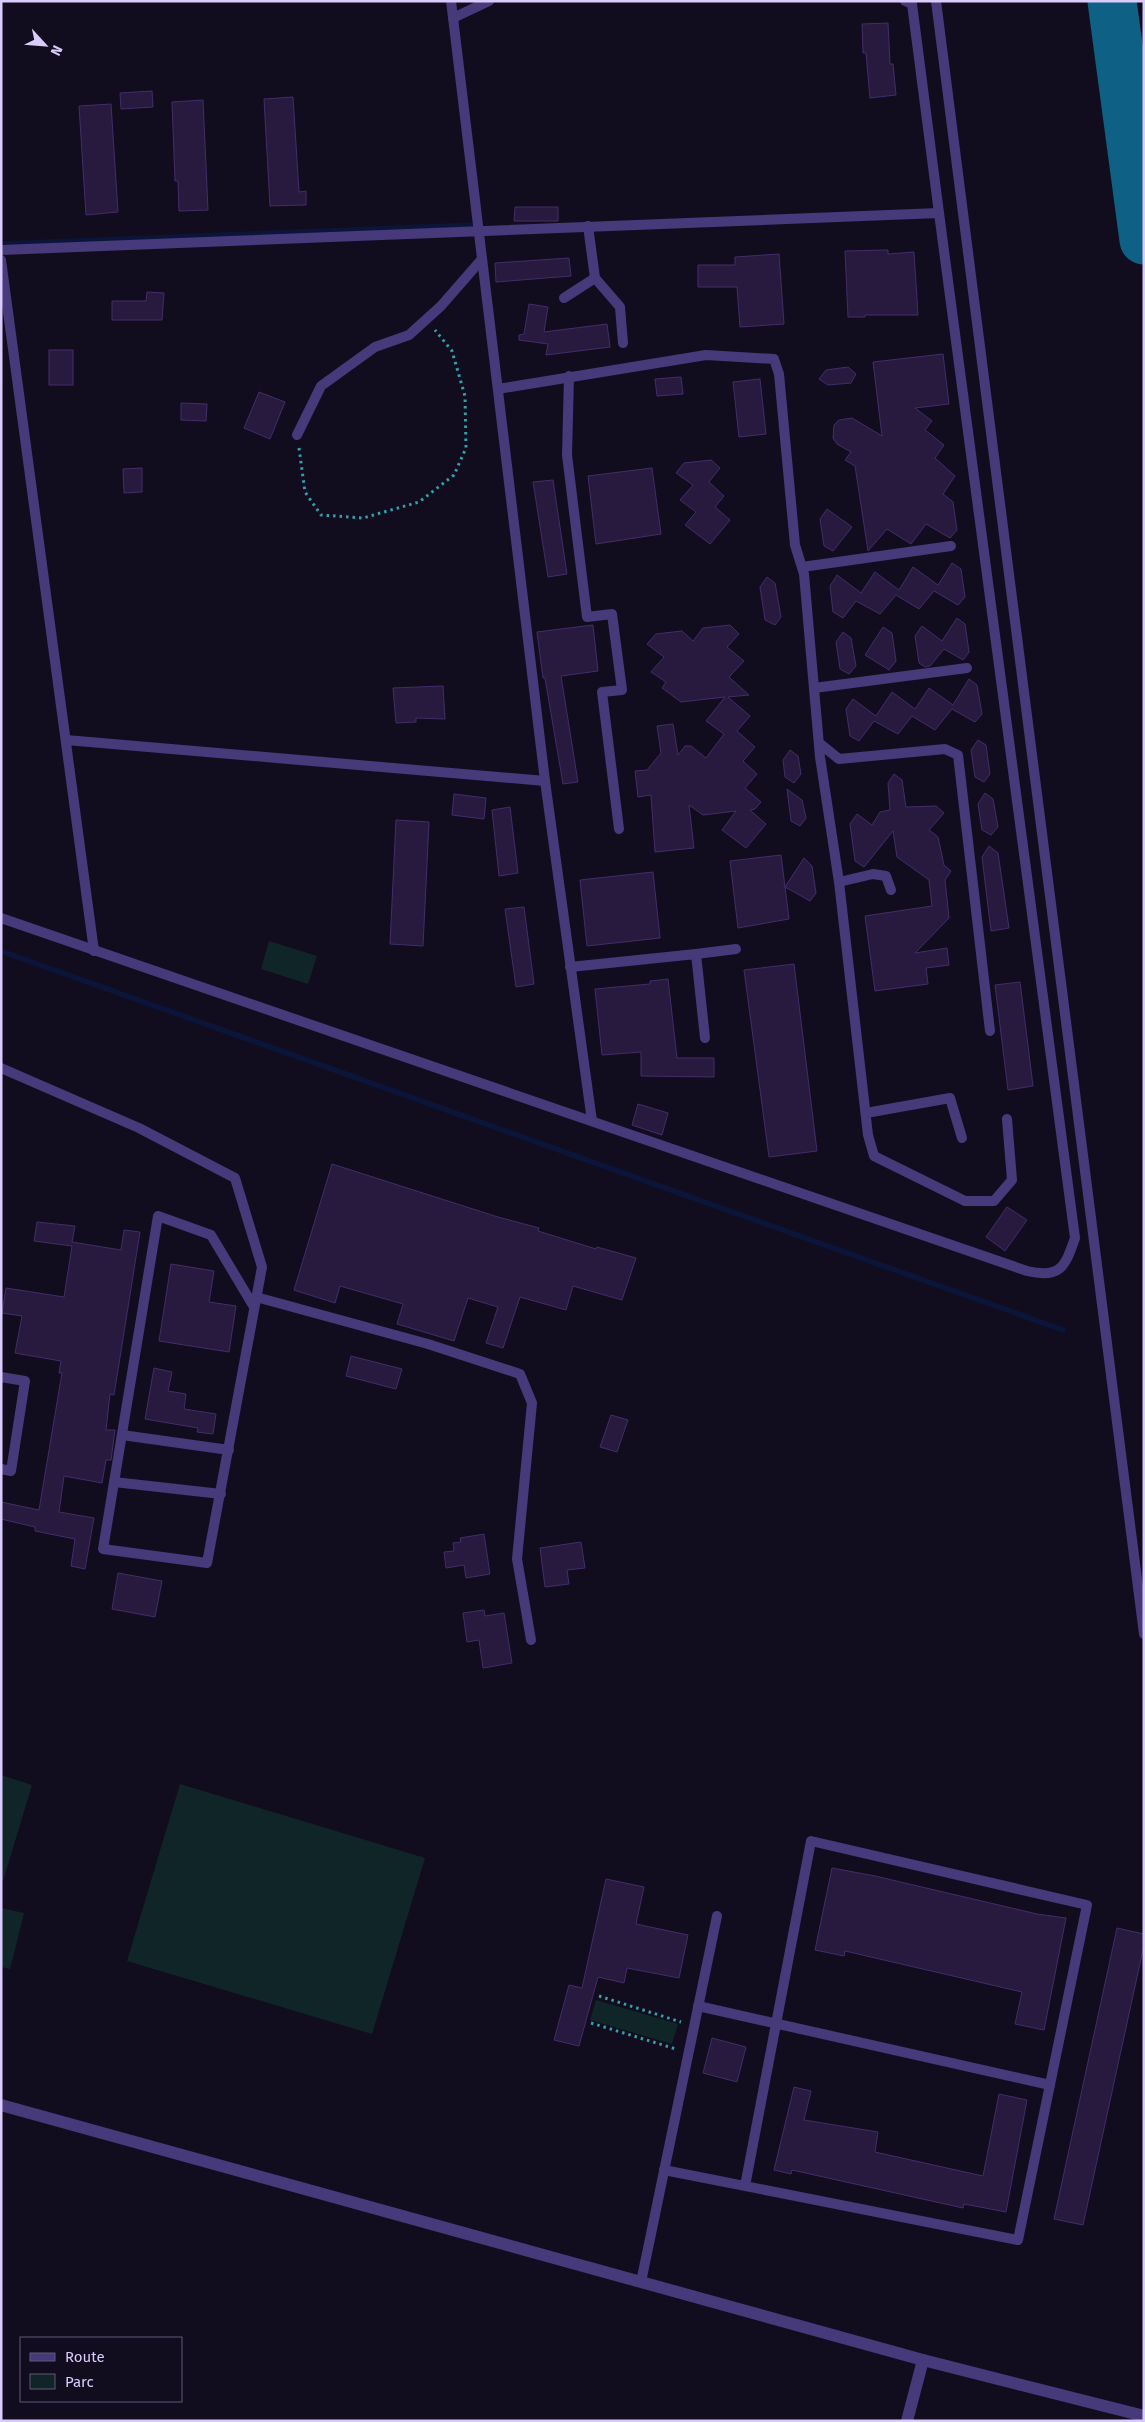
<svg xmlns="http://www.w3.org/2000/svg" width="1145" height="2422" font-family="'Fira Sans',sans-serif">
<rect width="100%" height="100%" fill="#120d1e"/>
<g fill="#102528">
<path d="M 269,941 L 317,956 L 308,984 L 261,969 Z"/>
<path d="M 1,1775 L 32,1785 L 3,1881 L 1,1880 Z"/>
<path d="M 180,1784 L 425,1858 L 372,2034 L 127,1961 Z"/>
<path d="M 1,1908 L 24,1913 L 10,1969 L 1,1967 Z"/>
<path d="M 596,2000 L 678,2024 L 672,2044 L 590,2020 Z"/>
</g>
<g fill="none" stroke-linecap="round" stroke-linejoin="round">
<g stroke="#0b1439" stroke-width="5.5">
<path d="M 1,244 L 475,225"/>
<path d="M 1,951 L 1063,1330"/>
</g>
<path stroke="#0e6084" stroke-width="49" d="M 1112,1 L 1144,240"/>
</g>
<g fill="#271a3e" stroke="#422d69">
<path d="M 888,23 L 890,64 L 893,64 L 896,95 L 870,98 L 866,53 L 863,53 L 862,24 Z"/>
<path d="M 152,91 L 153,107 L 121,109 L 120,93 Z"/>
<path d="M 293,97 L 299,192 L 306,191 L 306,205 L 270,206 L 264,99 Z"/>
<path d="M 203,100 L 208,210 L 179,211 L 178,181 L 175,181 L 172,102 Z"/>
<path d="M 111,104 L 118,212 L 86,215 L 79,106 Z"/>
<path d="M 515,207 L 558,207 L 558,221 L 514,221 Z"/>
<path d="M 888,250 L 888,254 L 914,252 L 918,315 L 865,315 L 865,317 L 848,317 L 845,251 Z"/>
<path d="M 779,254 L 784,324 L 740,327 L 737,287 L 698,287 L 698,265 L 735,265 L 735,257 Z"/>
<path d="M 569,258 L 571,276 L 496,282 L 495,263 Z"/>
<path d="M 147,292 L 164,293 L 162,320 L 112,320 L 112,301 L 146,301 Z"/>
<path d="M 529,304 L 548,307 L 544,332 L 607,324 L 610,347 L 546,355 L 548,344 L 519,340 L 519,335 L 524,334 Z"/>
<rect x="49" y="350" width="24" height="35"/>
<path d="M 943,354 L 949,404 L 915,408 L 932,421 L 925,430 L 944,445 L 935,458 L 955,476 L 943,494 L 953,502 L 957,530 L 950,538 L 926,524 L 911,544 L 887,529 L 868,551 L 855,466 L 845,460 L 851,452 L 837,444 L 833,438 L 834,425 L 839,420 L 852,418 L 882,436 L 873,362 Z"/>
<path d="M 848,367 L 856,374 L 851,383 L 828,385 L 819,379 L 826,370 Z"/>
<path d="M 681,377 L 683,394 L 657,396 L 655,379 Z"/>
<path d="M 760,379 L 766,434 L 739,437 L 733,382 Z"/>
<path d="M 259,392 L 285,402 L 270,439 L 244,428 Z"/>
<path d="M 181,403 L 207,404 L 206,421 L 181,420 Z"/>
<path d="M 711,460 L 720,468 L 709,482 L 724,496 L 715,507 L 730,520 L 710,544 L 685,525 L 696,512 L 680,500 L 693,485 L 676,473 L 684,463 Z"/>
<path d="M 142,468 L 142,492 L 124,493 L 123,469 Z"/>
<path d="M 652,468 L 661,534 L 596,544 L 588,476 Z"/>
<path d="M 553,480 L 567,574 L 548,577 L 533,482 Z"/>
<path d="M 827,509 L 852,527 L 833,551 L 824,546 L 820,519 Z"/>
<path d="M 952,563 L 961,569 L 965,597 L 958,605 L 934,591 L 919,609 L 896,595 L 880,614 L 856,601 L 843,618 L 833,612 L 830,586 L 837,575 L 861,593 L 875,572 L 899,590 L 913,567 L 938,585 Z"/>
<path d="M 767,577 L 775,583 L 781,617 L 775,625 L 765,620 L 760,587 Z"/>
<path d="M 957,618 L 965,624 L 969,652 L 963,660 L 944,649 L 930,666 L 925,667 L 919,663 L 915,636 L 922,626 L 942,641 Z"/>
<path d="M 593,625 L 598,671 L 561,676 L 578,782 L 563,784 L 545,678 L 543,678 L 537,632 Z"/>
<path d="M 730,625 L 739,634 L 727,647 L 744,661 L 729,677 L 749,695 L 728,697 L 750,716 L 737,731 L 755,747 L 743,761 L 757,774 L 745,788 L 761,802 L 755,809 L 750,810 L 766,824 L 746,848 L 722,830 L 736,811 L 703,815 L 689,805 L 694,848 L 655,852 L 651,795 L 638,797 L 635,771 L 647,770 L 661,753 L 657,726 L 673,724 L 678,755 L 685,746 L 691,746 L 706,758 L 724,734 L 706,721 L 725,697 L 681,702 L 662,688 L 666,682 L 651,672 L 664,657 L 647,644 L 656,634 L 682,631 L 693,641 L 703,628 Z"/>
<path d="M 883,627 L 892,633 L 896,661 L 889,670 L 865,655 Z"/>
<path d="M 843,632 L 851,638 L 856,666 L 849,674 L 840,669 L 836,642 Z"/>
<path d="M 969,679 L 977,685 L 982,714 L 975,722 L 952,709 L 935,730 L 912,716 L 898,734 L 874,721 L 859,741 L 850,736 L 846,709 L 853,699 L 876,716 L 892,692 L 915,709 L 929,688 L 953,705 Z"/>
<path d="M 443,686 L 445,719 L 416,718 L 416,722 L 396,723 L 393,688 Z"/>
<path d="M 978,740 L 986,745 L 990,774 L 984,782 L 975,777 L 971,750 Z"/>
<path d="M 790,750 L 798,756 L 801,774 L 794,783 L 785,777 L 783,760 Z"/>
<path d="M 894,774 L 902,780 L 906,807 L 936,806 L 944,813 L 929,830 L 938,837 L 944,865 L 951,871 L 945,880 L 949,918 L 915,953 L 947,948 L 949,965 L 926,968 L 928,984 L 875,991 L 865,916 L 932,906 L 929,880 L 897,857 L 893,831 L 864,867 L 855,861 L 850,824 L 857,814 L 872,825 L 880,812 L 890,810 L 888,783 Z"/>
<path d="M 787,789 L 802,800 L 806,818 L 800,826 L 791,821 Z"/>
<path d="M 985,793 L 993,799 L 998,827 L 991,835 L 982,830 L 978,804 Z"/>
<path d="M 454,794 L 486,798 L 484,819 L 452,815 Z"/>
<path d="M 510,807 L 518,873 L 499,876 L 492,810 Z"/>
<path d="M 396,820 L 429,822 L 423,946 L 390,944 Z"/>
<path d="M 989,846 L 998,853 L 1009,928 L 991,931 L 982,857 Z"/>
<path d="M 781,855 L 789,919 L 738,928 L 730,861 Z"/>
<path d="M 804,858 L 812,866 L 816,893 L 810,901 L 785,887 Z"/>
<path d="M 653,872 L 660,938 L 587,946 L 580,880 Z"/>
<path d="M 524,907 L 534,984 L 516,987 L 505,909 Z"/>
<path d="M 794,964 L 817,1151 L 769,1157 L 744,970 Z"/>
<path d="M 668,979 L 677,1058 L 714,1058 L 714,1077 L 641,1076 L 641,1052 L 602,1055 L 595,989 L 650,984 L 650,981 Z"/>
<path d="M 1020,982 L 1033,1086 L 1008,1090 L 995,985 Z"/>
<path d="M 638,1104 L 668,1113 L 662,1135 L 632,1125 Z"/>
<path d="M 332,1164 L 498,1217 L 539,1228 L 538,1231 L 596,1249 L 597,1247 L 636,1258 L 622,1300 L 573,1286 L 566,1310 L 520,1297 L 503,1348 L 486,1343 L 498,1307 L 468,1298 L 454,1341 L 397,1324 L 403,1304 L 340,1286 L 335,1303 L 294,1290 Z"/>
<path d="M 1007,1207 L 1027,1220 L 1005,1251 L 986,1237 Z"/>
<path d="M 37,1222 L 75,1226 L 72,1242 L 121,1250 L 124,1230 L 140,1232 L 114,1395 L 110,1394 L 106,1430 L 115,1430 L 111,1460 L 106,1460 L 102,1483 L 64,1476 L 59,1512 L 94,1518 L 85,1569 L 71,1566 L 75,1539 L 35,1531 L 35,1527 L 1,1519 L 1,1502 L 39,1510 L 62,1373 L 59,1373 L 61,1361 L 15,1353 L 22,1316 L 2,1313 L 6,1288 L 64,1297 L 72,1246 L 34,1241 Z"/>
<path d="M 171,1264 L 214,1271 L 209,1302 L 236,1306 L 229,1352 L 159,1341 Z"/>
<path d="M 351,1356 L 402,1369 L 396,1389 L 346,1376 Z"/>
<path d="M 154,1368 L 172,1372 L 168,1391 L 186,1394 L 184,1409 L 216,1414 L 213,1434 L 197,1432 L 198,1428 L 145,1419 Z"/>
<path d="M 611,1415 L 628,1420 L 617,1452 L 600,1447 Z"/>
<path d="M 484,1534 L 490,1574 L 466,1578 L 464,1565 L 446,1568 L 444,1552 L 454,1551 L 453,1543 L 461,1542 L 460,1538 Z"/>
<path d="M 581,1542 L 585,1568 L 567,1570 L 569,1584 L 545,1587 L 540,1548 Z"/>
<path d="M 118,1573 L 162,1581 L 155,1617 L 112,1609 Z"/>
<path d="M 484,1610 L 485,1616 L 504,1613 L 512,1663 L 483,1668 L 479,1640 L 467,1642 L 463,1613 Z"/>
<path d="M 832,1868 L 875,1876 L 1037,1914 L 1066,1918 L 1044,2030 L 1015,2024 L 1022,1992 L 845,1951 L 844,1956 L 815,1950 Z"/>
<path d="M 606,1879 L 644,1887 L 636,1924 L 688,1935 L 679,1978 L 627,1968 L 624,1983 L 598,1977 L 579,2046 L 554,2040 L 569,1985 L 582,1988 Z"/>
<path d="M 1117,1928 L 1144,1934 L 1144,1945 L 1083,2225 L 1054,2219 Z"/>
<path d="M 712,2038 L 746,2047 L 737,2082 L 703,2073 Z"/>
<path d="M 794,2087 L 811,2091 L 804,2120 L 878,2132 L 875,2152 L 983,2176 L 999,2094 L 1027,2100 L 1006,2212 L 964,2204 L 963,2208 L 792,2170 L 791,2174 L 774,2170 Z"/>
</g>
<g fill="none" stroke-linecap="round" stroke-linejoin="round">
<g stroke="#329fab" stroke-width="3" stroke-dasharray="2.5 4" stroke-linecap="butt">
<path d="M 299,448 L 305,492 L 321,515 L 363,518 L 419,502 L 454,475 L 466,448 L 465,396 L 452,351 L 435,330"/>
<path d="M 599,1996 L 681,2022"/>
<path d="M 591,2023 L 676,2049"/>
</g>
<g stroke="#463a7b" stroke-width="10">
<path d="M 451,1 L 545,781 L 592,1121"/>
<path d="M 905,1 L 912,4 L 939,213"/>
<path d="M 936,1 L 1144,1634"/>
<path d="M 453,18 L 489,1"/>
<path d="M 1,250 L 939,213 L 1075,1238 C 1065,1267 1060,1279 1027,1271 L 1,918"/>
<path d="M 1,260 L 94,951"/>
<path d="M 595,278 L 620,307 L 623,343"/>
<path d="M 564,298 L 595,278 L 588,226"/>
<path d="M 569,376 L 567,455 L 587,617 L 612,614 L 622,690 L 602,692 L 619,829"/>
<path d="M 498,389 L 706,355 L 774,359 L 779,374 L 795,545 L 804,574 L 820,757 L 839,882 L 868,1135 L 874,1156 L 965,1201 L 994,1201 L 1012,1180 L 1007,1119"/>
<path d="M 297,435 L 321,386 L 375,347 L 409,335 L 441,306 L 482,259"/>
<path d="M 802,567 L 951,546"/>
<path d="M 814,688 L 967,668"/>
<path d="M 66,740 L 545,781"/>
<path d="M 819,743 L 839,759 L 945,749 L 958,755 L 990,1031"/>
<path d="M 839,882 L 873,874 L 886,876 L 891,890"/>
<path d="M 696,954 L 736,949"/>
<path d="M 570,967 L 696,954 L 705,1038"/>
<path d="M 1,1068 L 139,1128 L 235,1178 L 262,1267 L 207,1563 L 103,1549 L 158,1216 L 211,1235 L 254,1307"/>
<path d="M 866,1113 L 950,1098 L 962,1138"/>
<path d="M 256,1297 L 428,1344 L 520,1374 L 532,1403 L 517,1559 L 531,1640"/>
<path d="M 1,1377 L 25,1381 L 11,1471 L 1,1469"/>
<path d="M 122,1435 L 229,1450"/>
<path d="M 114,1482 L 221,1494"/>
<path d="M 698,2006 L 1050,2085"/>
<path d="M 664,2170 L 1018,2240 L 1087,1905 L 811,1841 L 745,2186"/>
<path d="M 641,2282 L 717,1916"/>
</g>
<g stroke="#463a7b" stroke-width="12">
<path d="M 1,2105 L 923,2360 L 1144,2416"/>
<path d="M 907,2421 L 923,2360"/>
</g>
</g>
<rect width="1145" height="2422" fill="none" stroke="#d9ccfd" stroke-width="5"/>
<rect x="20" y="2337" width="162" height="65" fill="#120d1e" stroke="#625977"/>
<rect x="30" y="2353" width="25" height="8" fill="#463a7b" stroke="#625977"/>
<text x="65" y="2362" font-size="15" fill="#d9ccfd">Route</text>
<rect x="30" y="2374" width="25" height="15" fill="#102528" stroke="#625977"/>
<text x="65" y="2387" font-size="15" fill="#d9ccfd">Parc</text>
<g transform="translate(45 45) rotate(116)" stroke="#120d1e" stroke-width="4" paint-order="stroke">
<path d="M0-4L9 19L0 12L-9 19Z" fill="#d9ccfd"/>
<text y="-8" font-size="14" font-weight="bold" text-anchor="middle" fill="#d9ccfd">N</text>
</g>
</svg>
